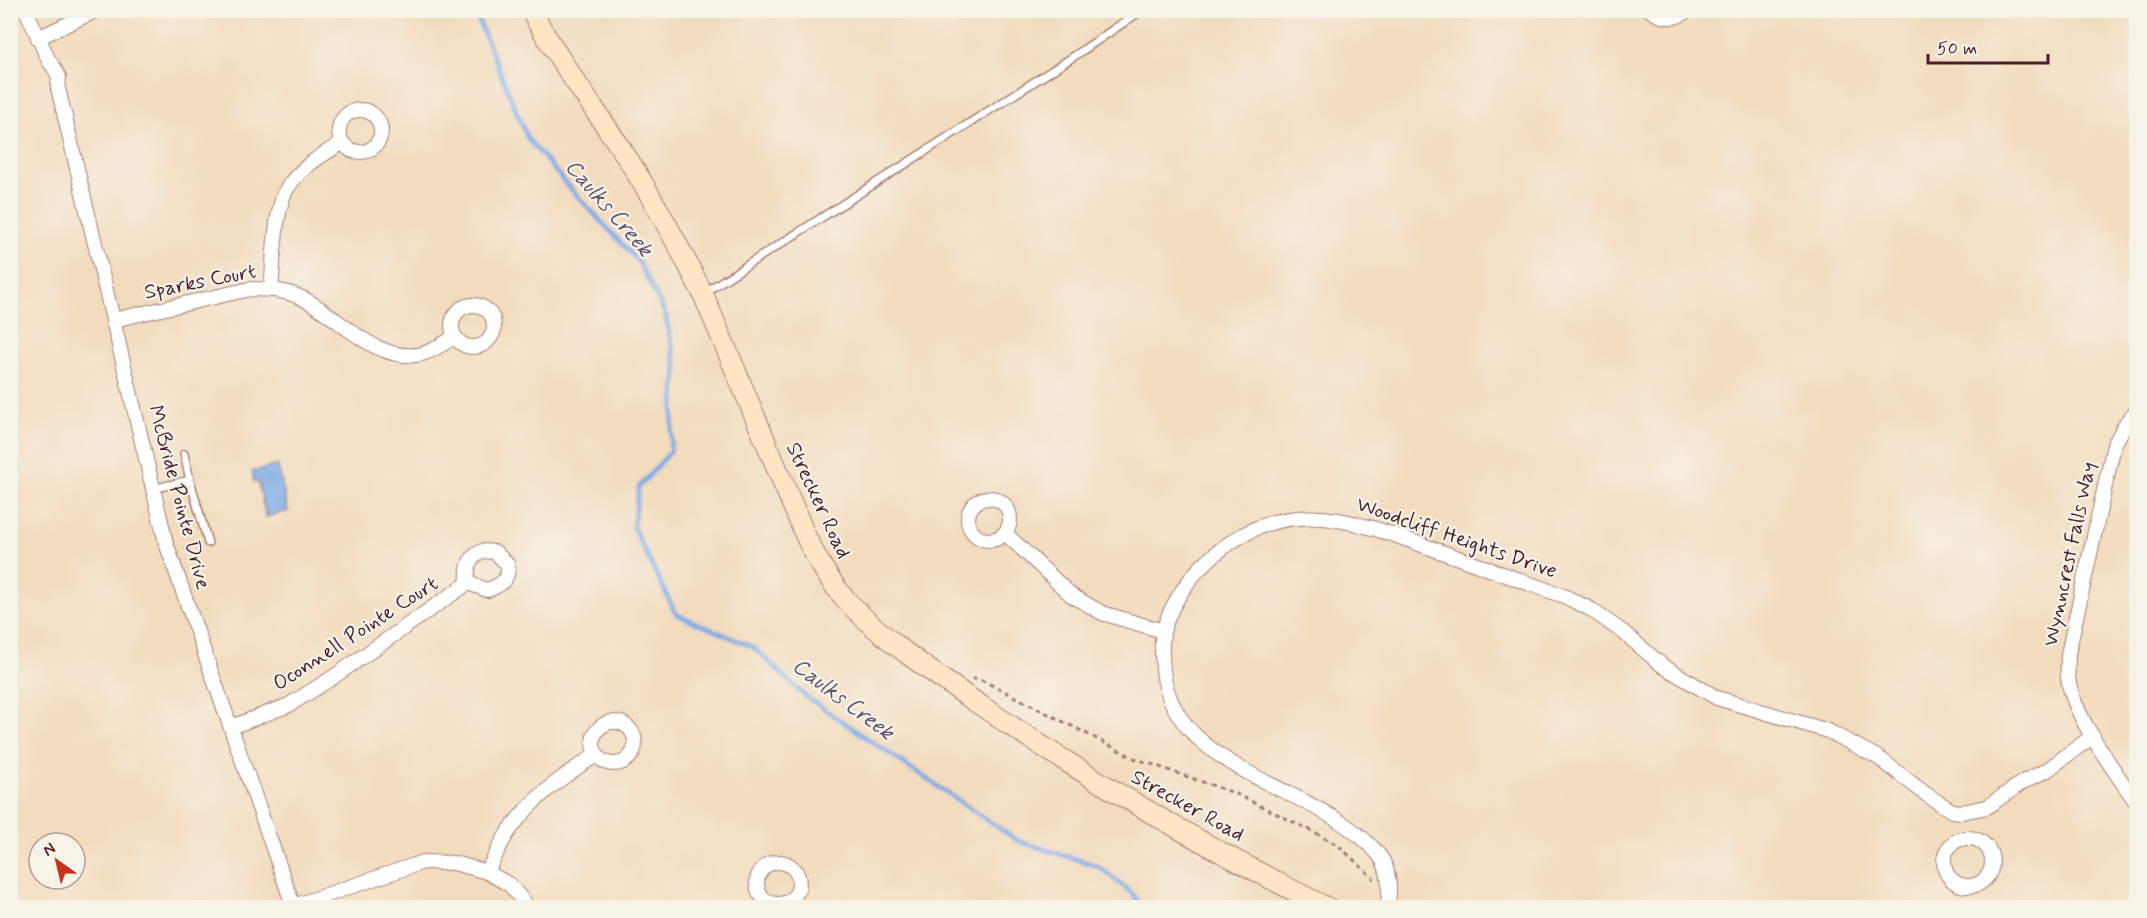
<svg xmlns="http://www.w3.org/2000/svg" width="2147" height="918" font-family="Mynerve,sans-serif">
<rect width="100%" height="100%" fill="#f7f3e8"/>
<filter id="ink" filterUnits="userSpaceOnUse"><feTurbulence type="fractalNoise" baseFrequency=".0167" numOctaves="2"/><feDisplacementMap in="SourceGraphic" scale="12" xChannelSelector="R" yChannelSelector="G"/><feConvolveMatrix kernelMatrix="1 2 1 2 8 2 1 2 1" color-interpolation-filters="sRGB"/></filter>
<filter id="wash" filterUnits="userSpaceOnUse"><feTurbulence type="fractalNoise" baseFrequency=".008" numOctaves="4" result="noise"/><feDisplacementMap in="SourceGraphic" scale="24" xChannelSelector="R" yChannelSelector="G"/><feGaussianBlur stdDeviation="1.35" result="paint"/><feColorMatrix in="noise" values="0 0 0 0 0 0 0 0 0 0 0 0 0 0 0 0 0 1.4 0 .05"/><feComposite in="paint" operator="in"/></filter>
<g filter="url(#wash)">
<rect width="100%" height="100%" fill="#f3dbbd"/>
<path fill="#7caae5" stroke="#636488" stroke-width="1.5" d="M 278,465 L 288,511 L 266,517 L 258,482 L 254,482 L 252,472 Z"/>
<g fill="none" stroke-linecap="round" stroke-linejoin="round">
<path stroke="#7caae5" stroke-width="4.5" d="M 474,10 L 528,139 L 567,185 L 638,261 L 665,313 L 677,370 L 670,452 L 639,487 L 633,527 L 676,614 L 753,647 L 805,696 L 1018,841 L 1098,866 L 1133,894 L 1142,908"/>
</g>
</g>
<g filter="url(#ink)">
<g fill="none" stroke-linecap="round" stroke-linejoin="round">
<g stroke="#9e7d74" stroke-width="10">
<g id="lane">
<path d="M 705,292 L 1073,57 L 1142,10"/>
<path d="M 190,480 L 208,543"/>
<path d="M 152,489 L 190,480 L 184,454"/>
</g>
</g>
<g stroke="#9e7d74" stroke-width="16">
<g id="street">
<path d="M 26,10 L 49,61 L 55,69 L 59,77 L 58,88 L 166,543 L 294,908"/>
<path d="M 1650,10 C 1662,19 1676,20 1688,10"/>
<path d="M 38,38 L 97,10"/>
<circle cx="360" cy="131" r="21"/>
<path d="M 271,289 C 274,263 274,208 288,187 C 301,167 322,155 342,143"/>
<circle cx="473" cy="326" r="21"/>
<path d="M 113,320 L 250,289 C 269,289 286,290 304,299 C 340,317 376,364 422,354 C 433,351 444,343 455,337"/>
<path d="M 2136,411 L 2126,423 L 2114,445 L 2068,654 C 2068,662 2067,671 2068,678 C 2073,716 2114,770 2136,802"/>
<circle cx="989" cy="519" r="21"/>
<path d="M 1005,533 L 1071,595 L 1102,613 L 1163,631"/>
<path d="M 482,551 L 495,552 L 508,565 C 509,580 500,586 487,590 L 468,583 C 467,568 467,559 482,551 Z"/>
<circle cx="614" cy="743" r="21"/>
<path d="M 231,727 L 289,705 L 332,678 L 468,583"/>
<circle cx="1968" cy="862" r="24"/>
<circle cx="778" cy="883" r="21"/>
<path d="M 487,872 C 494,859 500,844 509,831 C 532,798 563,776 596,755"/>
<path d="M 294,906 L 423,862 L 454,863 L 487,872 L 510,885 L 529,908"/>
<path d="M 1387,908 C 1391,891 1390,869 1379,855 C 1324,786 1173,775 1163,670 C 1162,659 1161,644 1163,633 C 1167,612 1186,582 1201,567 C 1278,491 1346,517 1436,550 C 1479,565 1521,581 1564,596 L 1590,609 L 1623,632 L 1663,666 L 1717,698 L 1828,731 L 1879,758 L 1927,795 L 1952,811 L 1962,812 L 1987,807 L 2023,782 L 2047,770 L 2093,736"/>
</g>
</g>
<g stroke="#9e7d74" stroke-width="22">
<path id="secondary" d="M 531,10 C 558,60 593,106 624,153 C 653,198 679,246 703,294 L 806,537 C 817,560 830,582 847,601 C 883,640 939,677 983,707 C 1093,782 1209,849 1328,908"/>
</g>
<path stroke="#9e7d74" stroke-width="3" stroke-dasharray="4.5 4.5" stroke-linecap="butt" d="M 972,679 L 979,679 L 994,686 L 1134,758 L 1234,793 L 1310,830 L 1339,846 L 1374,879"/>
<use href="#lane" stroke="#fff" stroke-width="7"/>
<use href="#street" stroke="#fff" stroke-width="14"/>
<use href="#secondary" stroke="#fee5c5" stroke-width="20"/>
</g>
</g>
<g text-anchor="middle" stroke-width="4.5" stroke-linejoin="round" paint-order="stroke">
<g font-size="21" fill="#4a1f2b" stroke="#f7f3e8">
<text transform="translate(200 281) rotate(-11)" y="7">Sparks Court</text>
<text transform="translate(180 497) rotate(75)" y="7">McBride Pointe Drive</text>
<text transform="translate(819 500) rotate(65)" y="7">Strecker Road</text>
<text transform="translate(1457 537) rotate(19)" y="7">Woodcliff Heights Drive</text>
<text transform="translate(2069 554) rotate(-78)" y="7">Wynncrest Falls Way</text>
<text transform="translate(355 633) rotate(-33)" y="7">Oconnell Pointe Court</text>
<text transform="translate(1188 805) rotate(29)" y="7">Strecker Road</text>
</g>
<g font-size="22" font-style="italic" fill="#5c506c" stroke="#f7f3e8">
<text transform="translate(610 207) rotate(49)" y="8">Caulks Creek</text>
<text transform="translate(844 698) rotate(37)" y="8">Caulks Creek</text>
</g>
</g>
<rect width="2147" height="918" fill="none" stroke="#f7f3e8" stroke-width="36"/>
<g transform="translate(57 861) rotate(326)"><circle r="28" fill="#f7f3e8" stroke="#b29e9c" stroke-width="1.5"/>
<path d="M0-4.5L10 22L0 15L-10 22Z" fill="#c8321e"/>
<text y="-9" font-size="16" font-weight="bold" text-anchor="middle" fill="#4a1f2b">N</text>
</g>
<path d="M1928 54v9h120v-9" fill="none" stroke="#4a1f2b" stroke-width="3"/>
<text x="1937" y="54" font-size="18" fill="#4a1f2b" stroke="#f7f3e8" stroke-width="4.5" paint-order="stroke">50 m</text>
</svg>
